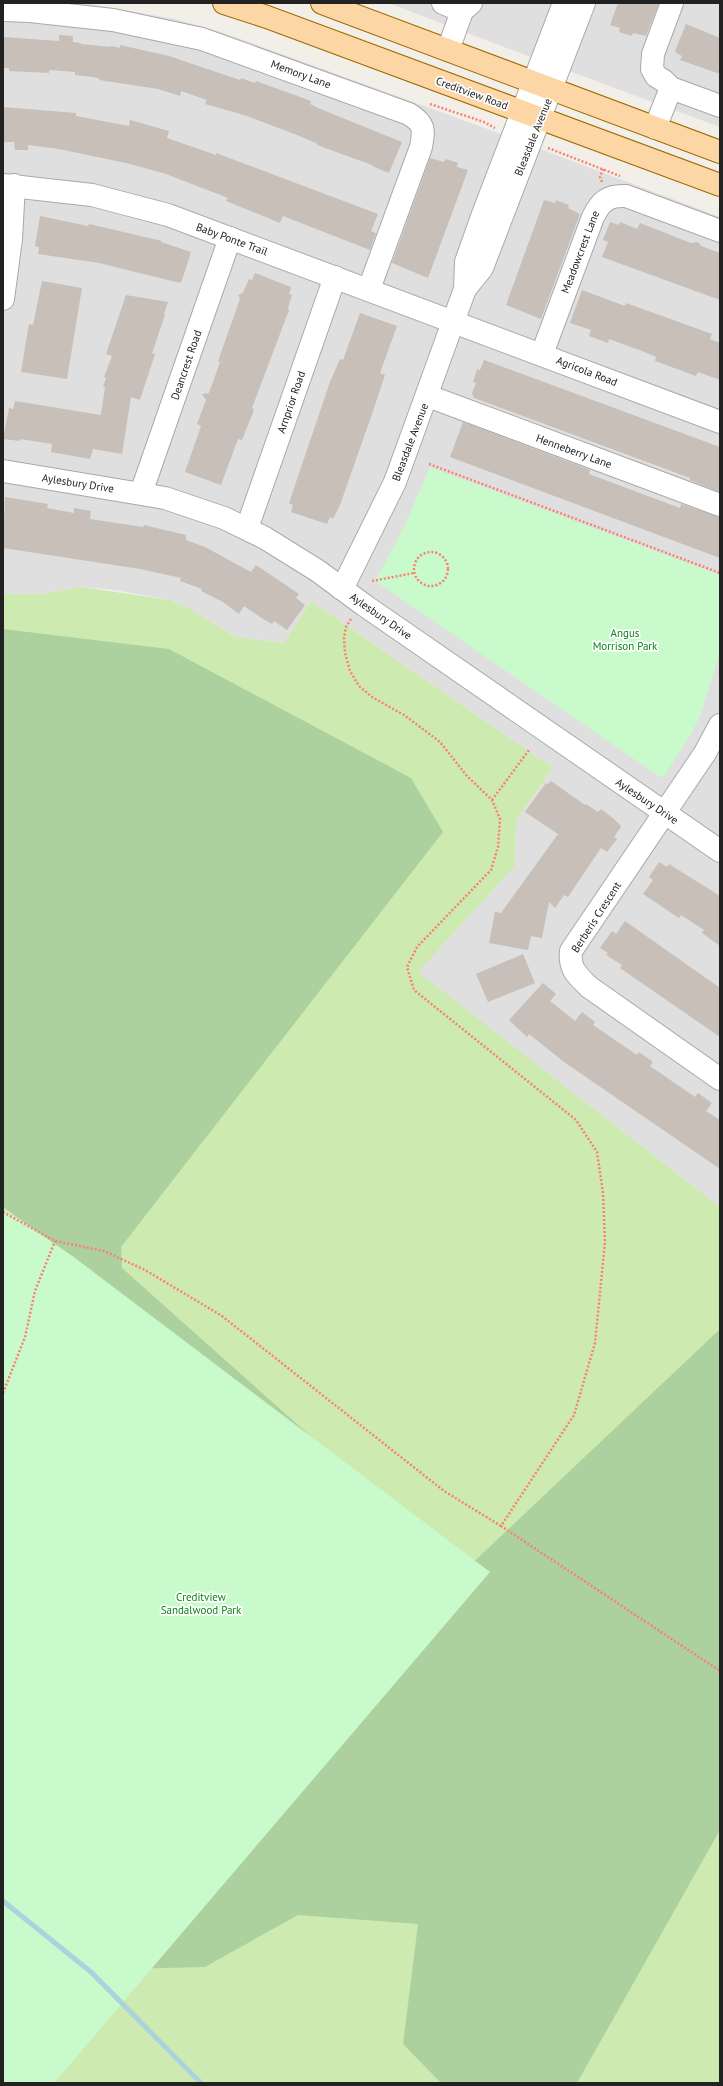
<svg xmlns="http://www.w3.org/2000/svg" width="723" height="2086" font-family="'PT Sans',sans-serif">
<rect width="100%" height="100%" fill="#f2efe9"/>
<g fill="#e0dfdf">
<path d="M 3,3 L 84,3 L 175,19 L 221,32 L 482,127 L 720,217 L 720,1207 L 417,972 L 515,866 L 516,821 L 553,768 L 311,601 L 284,643 L 236,637 L 190,609 L 170,600 L 115,590 L 81,587 L 42,594 L 3,594 Z"/>
<path d="M 388,3 L 720,3 L 720,127 L 504,47 Z"/>
</g>
<path fill="#cdebb0" d="M 81,587 L 170,600 L 190,609 L 236,637 L 284,643 L 311,601 L 553,768 L 516,821 L 515,866 L 418,972 L 720,1207 L 720,2083 L 52,2083 L 71,1255 L 3,1209 L 3,594 L 42,594 Z"/>
<path fill="#add19e" d="M 3,629 L 169,649 L 411,778 L 443,832 L 121,1247 L 122,1268 L 463,1572 L 720,1329 L 720,1830 L 577,2083 L 441,2083 L 403,2044 L 418,1924 L 298,1915 L 205,1967 L 124,1969 L 71,1256 L 3,1207 Z"/>
<g fill="#c8facc">
<path d="M 430,467 L 720,575 L 720,652 L 700,716 L 690,736 L 664,776 L 660,777 L 377,582 L 377,578 L 404,527 Z"/>
<path d="M 3,1209 L 71,1255 L 490,1572 L 54,2083 L 3,2083 Z"/>
</g>
<g fill="none" stroke-linecap="round" stroke-linejoin="round">
<path stroke="#aad3df" stroke-width="5" d="M 3,1901 L 91,1972 L 201,2083"/>
</g>
<g fill="#c7bfb8">
<path d="M 618,3 L 659,3 L 646,36 L 633,33 L 632,36 L 619,32 L 620,28 L 610,25 Z"/>
<path d="M 686,24 L 720,38 L 720,74 L 680,60 L 682,56 L 678,54 L 675,51 Z"/>
<path d="M 59,35 L 73,36 L 73,42 L 81,43 L 81,44 L 111,47 L 111,46 L 120,48 L 120,45 L 169,56 L 240,80 L 241,78 L 255,83 L 256,81 L 311,101 L 310,104 L 318,108 L 402,142 L 389,173 L 372,166 L 372,165 L 317,145 L 318,144 L 297,135 L 244,115 L 205,104 L 207,100 L 181,91 L 180,96 L 158,89 L 99,80 L 99,78 L 75,75 L 75,72 L 49,70 L 49,73 L 9,71 L 9,68 L 3,68 L 3,37 L 59,41 Z"/>
<path d="M 3,107 L 76,113 L 76,116 L 129,126 L 130,120 L 169,131 L 167,138 L 216,155 L 216,153 L 378,214 L 371,231 L 376,233 L 370,250 L 283,216 L 280,223 L 268,218 L 226,201 L 228,198 L 166,174 L 126,163 L 59,149 L 28,145 L 28,150 L 15,150 L 14,142 L 3,142 Z"/>
<path d="M 430,158 L 444,162 L 446,159 L 458,163 L 457,167 L 468,170 L 428,278 L 392,263 Z"/>
<path d="M 544,200 L 555,203 L 556,200 L 569,205 L 568,208 L 580,214 L 541,319 L 506,305 Z"/>
<path d="M 40,216 L 88,226 L 89,224 L 162,241 L 161,242 L 191,252 L 182,280 L 180,283 L 99,263 L 38,254 L 39,247 L 35,246 Z"/>
<path d="M 610,222 L 619,225 L 620,222 L 637,229 L 640,223 L 691,243 L 698,242 L 701,246 L 720,253 L 720,300 L 602,257 L 608,242 L 603,240 Z"/>
<path d="M 255,273 L 291,287 L 289,294 L 292,295 L 288,308 L 289,310 L 252,408 L 254,410 L 242,440 L 238,439 L 221,485 L 185,472 L 201,426 L 197,424 L 206,400 L 202,394 L 209,393 L 220,362 L 218,361 L 240,299 L 238,295 L 243,293 L 249,279 L 252,280 Z"/>
<path d="M 42,281 L 82,288 L 67,379 L 21,372 L 29,324 L 33,325 Z"/>
<path d="M 582,290 L 625,306 L 626,303 L 712,334 L 710,339 L 720,343 L 720,380 L 698,372 L 696,376 L 655,361 L 656,357 L 642,351 L 609,339 L 608,343 L 589,336 L 591,330 L 570,323 Z"/>
<path d="M 126,295 L 168,302 L 164,314 L 165,315 L 152,353 L 155,354 L 140,400 L 131,397 L 122,454 L 93,449 L 90,459 L 51,452 L 52,444 L 20,439 L 20,441 L 3,439 L 9,408 L 13,409 L 15,401 L 101,415 L 105,387 L 103,387 L 106,378 L 104,377 L 112,356 L 106,354 Z"/>
<path d="M 360,313 L 397,326 L 380,373 L 385,375 L 372,414 L 340,505 L 333,519 L 330,517 L 327,524 L 291,512 L 293,505 L 289,503 L 330,382 L 340,359 L 343,360 Z"/>
<path d="M 484,360 L 720,447 L 720,492 L 690,480 L 690,478 L 474,398 L 472,393 L 476,383 L 473,382 L 477,369 L 480,370 Z"/>
<path d="M 463,422 L 590,470 L 589,474 L 680,508 L 681,504 L 720,517 L 720,558 L 450,457 Z"/>
<path d="M 5,497 L 48,504 L 47,508 L 74,513 L 74,508 L 91,511 L 90,519 L 143,527 L 144,525 L 186,535 L 186,540 L 205,547 L 251,572 L 256,565 L 299,594 L 296,598 L 305,605 L 287,630 L 274,621 L 272,624 L 263,619 L 244,606 L 239,614 L 223,602 L 201,591 L 202,589 L 180,581 L 181,578 L 140,569 L 3,548 Z"/>
<path d="M 551,781 L 585,805 L 586,804 L 598,812 L 601,809 L 614,819 L 620,825 L 621,827 L 614,837 L 617,839 L 607,852 L 601,848 L 568,897 L 564,895 L 555,908 L 549,902 L 542,938 L 531,936 L 528,950 L 489,943 L 495,912 L 501,913 L 558,834 L 525,812 L 546,783 L 548,784 Z"/>
<path d="M 659,862 L 667,867 L 669,864 L 720,896 L 720,946 L 702,933 L 704,930 L 681,915 L 679,918 L 643,894 L 653,880 L 649,877 Z"/>
<path d="M 625,921 L 720,988 L 720,1037 L 620,968 L 622,965 L 606,955 L 608,953 L 600,948 L 612,931 L 616,934 Z"/>
<path d="M 523,954 L 535,983 L 488,1002 L 476,974 Z"/>
<path d="M 543,983 L 556,994 L 550,1001 L 575,1021 L 582,1012 L 595,1022 L 593,1025 L 637,1055 L 639,1052 L 653,1062 L 650,1066 L 695,1097 L 698,1093 L 712,1103 L 706,1111 L 720,1120 L 720,1169 L 564,1062 L 529,1034 L 527,1037 L 509,1020 Z"/>
</g>
<g fill="none" stroke-linecap="round" stroke-linejoin="round">
<g stroke="#a9a9a9" stroke-width="24">
<g id="minor">
<path d="M 443,3 L 462,11 L 471,3"/>
<path d="M 672,3 L 653,54 L 652,69 L 656,76 L 664,81 L 671,88 L 720,106"/>
<path d="M 3,10 L 30,11 L 113,20 L 202,39 L 409,114 C 425,124 424,129 421,147 L 369,289"/>
<path d="M 448,50 L 462,11"/>
<path d="M 655,128 L 671,88"/>
<path d="M 3,185 L 92,195 L 168,215 L 720,422"/>
<path d="M 465,289 L 482,268 L 584,3"/>
<path d="M 3,299 L 11,239 L 14,185"/>
<path d="M 542,354 L 593,217 C 601,201 608,195 626,196 L 720,231"/>
<path d="M 428,396 L 720,505"/>
<path d="M 3,471 L 165,498 L 224,518 L 265,538 L 318,571 L 364,605 L 720,851"/>
<path d="M 141,493 L 230,238"/>
<path d="M 247,528 L 335,277"/>
<path d="M 342,589 L 395,482 L 465,289 L 466,262 L 483,214 L 564,3"/>
<path d="M 720,725 L 705,753 L 571,951 C 569,969 577,975 589,987 L 720,1079"/>
</g>
</g>
<g stroke="#a06b00" stroke-width="24">
<g id="major">
<path d="M 224,3 L 267,17 L 720,185"/>
<path d="M 322,3 L 720,152"/>
</g>
</g>
<g stroke="#fa8072" stroke-width="2.5" stroke-dasharray="2 2" stroke-linecap="butt">
<path d="M 430,104 L 484,122 L 495,128"/>
<path d="M 548,148 L 620,176"/>
<path d="M 602,182 L 600,177 L 603,169"/>
<path d="M 429,464 L 720,573"/>
<circle cx="431" cy="569" r="17"/>
<path d="M 372,581 L 414,573"/>
<path d="M 351,619 L 346,627 L 344,638 L 345,653 L 350,671 L 359,686 L 372,697 L 404,715 L 440,742 L 467,776 L 492,800 L 500,819 L 498,847 L 491,870 L 417,947 L 407,967 L 414,990 L 576,1120 L 597,1152 L 603,1193 L 605,1242 L 595,1343 L 574,1415 L 501,1526 L 720,1671"/>
<path d="M 492,800 L 529,750"/>
<path d="M 3,1212 L 55,1241 L 104,1251 L 145,1270 L 222,1316 L 444,1491 L 501,1526"/>
<path d="M 3,1393 L 25,1337 L 35,1291 L 55,1241"/>
</g>
<use href="#minor" stroke="#fff" stroke-width="22"/>
<use href="#major" stroke="#fcd6a4" stroke-width="22"/>
</g>
<g text-anchor="middle" stroke-width="3.5" stroke-linejoin="round" paint-order="stroke">
<g font-size="11" fill="#222" stroke="#fff">
<text transform="translate(301 74) rotate(20)" y="4">Memory Lane</text>
<text transform="translate(472 93) rotate(20)" y="4">Creditview Road</text>
<text transform="translate(533 137) rotate(-68)" y="4">Bleasdale Avenue</text>
<text transform="translate(232 239) rotate(20)" y="4">Baby Ponte Trail</text>
<text transform="translate(580 252) rotate(-69)" y="4">Meadowcrest Lane</text>
<text transform="translate(186 365) rotate(-71)" y="4">Deancrest Road</text>
<text transform="translate(587 371) rotate(21)" y="4">Agricola Road</text>
<text transform="translate(291 402) rotate(-71)" y="4">Arnprior Road</text>
<text transform="translate(410 442) rotate(-69)" y="4">Bleasdale Avenue</text>
<text transform="translate(574 451) rotate(20)" y="4">Henneberry Lane</text>
<text transform="translate(78 483) rotate(9)" y="4">Aylesbury Drive</text>
<text transform="translate(381 616) rotate(35)" y="4">Aylesbury Drive</text>
<text transform="translate(647 801) rotate(34)" y="4">Aylesbury Drive</text>
<text transform="translate(596 917) rotate(-57)" y="4">Berberis Crescent</text>
</g>
<g font-size="11" fill="#0c8416" stroke="#fff">
<text x="625" y="637">Angus<tspan x="625" dy="13">Morrison Park</tspan></text>
<text x="201" y="1601">Creditview<tspan x="201" dy="13">Sandalwood Park</tspan></text>
</g>
</g>
<rect width="723" height="2086" fill="none" stroke="#222222" stroke-width="8"/>
</svg>
